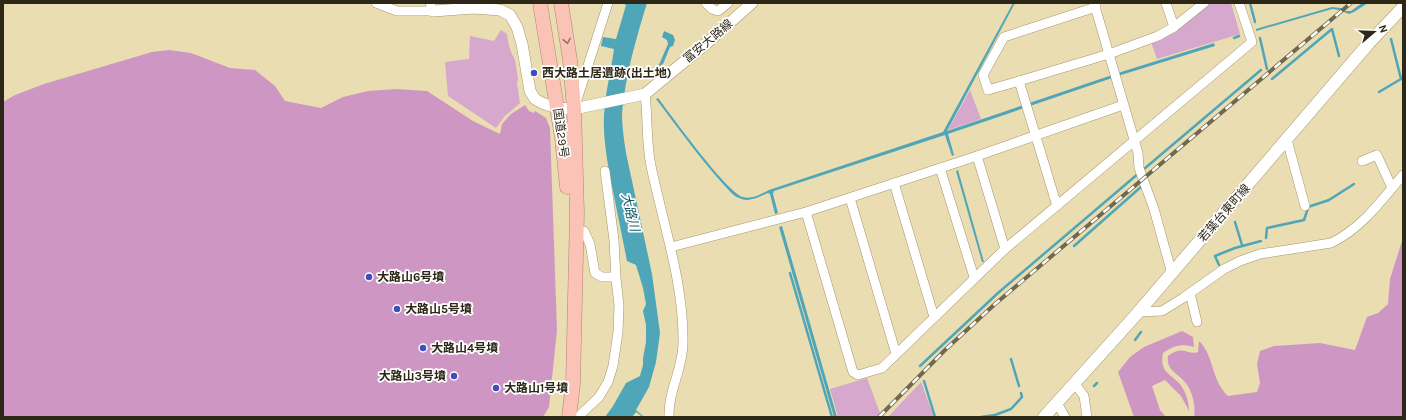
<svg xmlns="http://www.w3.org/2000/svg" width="1406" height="420" font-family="Karla,'Noto Sans JP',sans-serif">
<rect width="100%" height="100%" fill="#eaddb1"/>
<g fill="#d6a8cd">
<path d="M 1210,3 L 1231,3 L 1240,34 L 1157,59 L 1151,42 L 1176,32 Z"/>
<path d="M 501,30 L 507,34 L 509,46 L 512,54 L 515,60 L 518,79 L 517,83 L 520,103 L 505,116 L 496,128 L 448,96 L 445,62 L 469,59 L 470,36 L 494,41 Z"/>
<path d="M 970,90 L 981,119 L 948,130 Z"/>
<path d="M 867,378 L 880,413 L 877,417 L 838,417 L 830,389 Z"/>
<path d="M 921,382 L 934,417 L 888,417 Z"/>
</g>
<g fill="#ce97c3">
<path d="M 169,50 L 191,53 L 230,68 L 255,70 L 275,86 L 285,101 L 321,108 L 343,97 L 368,91 L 396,89 L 427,91 L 473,121 L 500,134 L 502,124 L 511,114 L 525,105 L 529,111 L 534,113 L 535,111 L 546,118 L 550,128 L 557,330 L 549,407 L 543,417 L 3,417 L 3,102 L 15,95 L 44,84 L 152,52 Z"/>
<path d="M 1403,238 L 1403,417 L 1194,417 C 1196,406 1192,389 1184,381 C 1176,372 1166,370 1168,356 C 1184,344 1188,356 1198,352 L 1199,341 C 1214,355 1211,380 1228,396 L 1257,392 L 1260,383 L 1257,364 L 1260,351 L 1274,346 L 1320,343 L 1355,350 L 1367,317 L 1378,313 L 1388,304 L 1390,279 Z"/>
<path d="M 1182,331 L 1193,337 L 1194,347 C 1181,343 1173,346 1163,353 C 1160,370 1167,372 1178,382 C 1185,389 1189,401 1189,411 L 1181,396 L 1165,380 L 1152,386 L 1160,410 L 1166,417 L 1134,417 L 1118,372 L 1130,357 L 1144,347 Z"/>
</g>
<g fill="#4fa6b8">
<path d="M 622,3 L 647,3 C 636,39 625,76 622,114 C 622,127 624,140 626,153 L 652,274 L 660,333 L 656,362 L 649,387 L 636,410 L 643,416 L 643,417 L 636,412 L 632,417 L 605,417 L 613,406 L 626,383 L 640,376 L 643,365 L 643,358 L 646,342 L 646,325 L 643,311 L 646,304 L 643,288 L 636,265 L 627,261 C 621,231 615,201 609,171 C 606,153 603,134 604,116 C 605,93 611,71 614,49 L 601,46 L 603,37 L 616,39 L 626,5 Z"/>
<path d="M 1013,3 L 1015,3 L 947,131 L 1121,72 L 1214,43 L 1215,46 L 1121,75 L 948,134 L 954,155 L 952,156 L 945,135 L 774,191 L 773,194 L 778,213 L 775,214 L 770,194 L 768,193 C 759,197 749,203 739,198 C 733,196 728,189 723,184 C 699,157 678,128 656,99 L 658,98 C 671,115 727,193 743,197 C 751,200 761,194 769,190 L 943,132 Z"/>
<path d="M 1362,3 L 1368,3 L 1354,12 L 1349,14 L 1339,10 L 1332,9 L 1256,31 L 1256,29 L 1332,7 L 1341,8 L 1346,11 L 1351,11 Z"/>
<path d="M 664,31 L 673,35 L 675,40 L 673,46 L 670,47 L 663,64 L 658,67 L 668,44 L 667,40 L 662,37 Z"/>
<path d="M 958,170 L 984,262 L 982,262 L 956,171 Z"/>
<path d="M 782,226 L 837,417 L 834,417 L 779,227 Z"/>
</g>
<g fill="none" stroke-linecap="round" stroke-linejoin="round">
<g stroke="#4fa6b8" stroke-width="2.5">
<path d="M 1250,3 L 1255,22"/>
<path d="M 1234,38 L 1239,36"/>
<path d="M 1260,38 L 1267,69"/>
<path d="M 1272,79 L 1332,29 L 1339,56"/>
<path d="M 1379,92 L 1401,79 L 1391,39"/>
<path d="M 1144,169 L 1261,70"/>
<path d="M 1308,207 L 1329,200 L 1354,184"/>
<path d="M 1235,222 L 1242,245"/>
<path d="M 1266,238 L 1267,228 L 1304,220 L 1308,208"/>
<path d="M 1074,246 L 1142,186"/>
<path d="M 1219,265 L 1215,256 L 1235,248 L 1261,241"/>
<path d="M 790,273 L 832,417"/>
<path d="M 1135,340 L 1141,332"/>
<path d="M 1011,359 L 1019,386"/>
<path d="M 920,366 L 998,293 L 1139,173"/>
<path d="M 924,381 L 935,417"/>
<path d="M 1094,386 L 1097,383"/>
<path d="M 981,417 L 995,415 L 1011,409 L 1022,397 L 1021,393"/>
</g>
<g stroke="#a4976e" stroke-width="10">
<g id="minor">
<path d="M 376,3 L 397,11 L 433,11 L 430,3"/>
<path d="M 706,3 L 712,9 L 718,11 L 728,3"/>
<path d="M 1094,3 L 1138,153 L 1139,168 L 1154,209 L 1172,274"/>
<path d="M 1166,3 L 1174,27"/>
<path d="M 1019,81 L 988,90 L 983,75 L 1004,37 L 1096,7"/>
<path d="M 645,94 C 648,118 646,142 651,166 C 663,224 684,283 683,343 C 683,369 668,391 669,417"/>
<path d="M 576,103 L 608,3"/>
<path d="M 1287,140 L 1305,206"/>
<path d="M 977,156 L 1005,249"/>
<path d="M 1362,161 L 1377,155 L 1392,188"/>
<path d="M 940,168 L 974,277"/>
<path d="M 894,183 L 934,317"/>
<path d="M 850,198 L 896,354"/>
<path d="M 1057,206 L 1019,81 L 1109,54 L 1158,36 L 1174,27 L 1204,3"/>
<path d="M 806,212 L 853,372 L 858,375 L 882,368 L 1005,249 L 1252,42 L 1239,3"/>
<path d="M 584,231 L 590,244 L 595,273 L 602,277 L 616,277"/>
<path d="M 671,247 L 806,212 L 977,156 L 1123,105"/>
<path d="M 1190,293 L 1197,322"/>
<path d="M 1139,312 L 1162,311 L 1183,298 L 1224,269 L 1240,261 L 1260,254 L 1331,243 C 1361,229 1382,200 1403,175"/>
<path d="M 1075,384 L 1084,396 L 1087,417"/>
<path d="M 1057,403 L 1065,417"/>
<path d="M 578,417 L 599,397 L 608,382 L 613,366 L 618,332 L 619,305 L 616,279 L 614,240 L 605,171"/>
</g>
</g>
<g stroke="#a4976e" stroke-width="12">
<path id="tertiary" d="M 433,11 L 474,8 L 500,10 L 510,15 L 517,27 L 522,44 L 530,91 L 535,99 L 542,103 L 557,108 L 574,109 L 645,94 L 708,42 L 752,3"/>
</g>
<g stroke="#a4976e" stroke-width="13">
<path id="secondary" d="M 1044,417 L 1135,316 L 1369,43 L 1403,7"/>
</g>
<g stroke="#b18373" stroke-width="15">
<g id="trunk">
<path d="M 540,3 L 562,138 L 567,187"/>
<path d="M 561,3 L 570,60 L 574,109 L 577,213 L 573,384 L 569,417"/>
</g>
</g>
<use href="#minor" stroke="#fff" stroke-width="9"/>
<use href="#tertiary" stroke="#fff" stroke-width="11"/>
<use href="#secondary" stroke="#fff" stroke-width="12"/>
<use href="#trunk" stroke="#fac3b6" stroke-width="14"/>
<g stroke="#71694f" stroke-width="4">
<path id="rail" d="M 879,417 L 945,350 L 995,304 L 1351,3"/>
</g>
<use href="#rail" stroke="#fefefe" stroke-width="2.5" stroke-dasharray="8" stroke-linecap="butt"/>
</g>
<defs><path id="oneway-chevron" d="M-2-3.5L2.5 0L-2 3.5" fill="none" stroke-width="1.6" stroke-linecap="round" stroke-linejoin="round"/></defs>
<use stroke="#937566" href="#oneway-chevron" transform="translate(567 41) rotate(80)"/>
<g fill="#424cc1" stroke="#fefefe" stroke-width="1.5">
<circle cx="534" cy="73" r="4"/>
<circle cx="369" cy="277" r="4"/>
<circle cx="397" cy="309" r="4"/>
<circle cx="423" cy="348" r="4"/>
<circle cx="454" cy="376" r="4"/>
<circle cx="496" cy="388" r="4"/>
</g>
<g text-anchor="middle" stroke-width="3.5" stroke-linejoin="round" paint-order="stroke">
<g font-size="12" fill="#2c2717" stroke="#fefefe">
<text transform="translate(708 41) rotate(-40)" y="4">富安大路線</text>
<text transform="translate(561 133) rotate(82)" y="4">国道29号</text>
<text transform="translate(1224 213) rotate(-49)" y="4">若葉台東町線</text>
</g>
<g font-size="12" font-weight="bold" fill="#2c2717" stroke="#fefefe" text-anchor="start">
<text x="542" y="77">西大路土居遺跡(出土地)</text>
<text x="377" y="281">大路山6号墳</text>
<text x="405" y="313">大路山5号墳</text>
<text x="431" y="352">大路山4号墳</text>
<text x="446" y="380" text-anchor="end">大路山3号墳</text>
<text x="504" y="392">大路山1号墳</text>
</g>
<g font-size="13" font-style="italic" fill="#135b69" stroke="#fefefe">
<text transform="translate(631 212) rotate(76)" y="5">大路川</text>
</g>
</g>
<rect width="1406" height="420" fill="none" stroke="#2c2717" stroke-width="8"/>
<g transform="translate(1374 32) rotate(71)" stroke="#fefefe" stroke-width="3" paint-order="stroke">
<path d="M0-3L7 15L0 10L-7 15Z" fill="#2c2717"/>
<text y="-6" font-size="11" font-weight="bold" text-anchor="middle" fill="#2c2717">N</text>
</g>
</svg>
